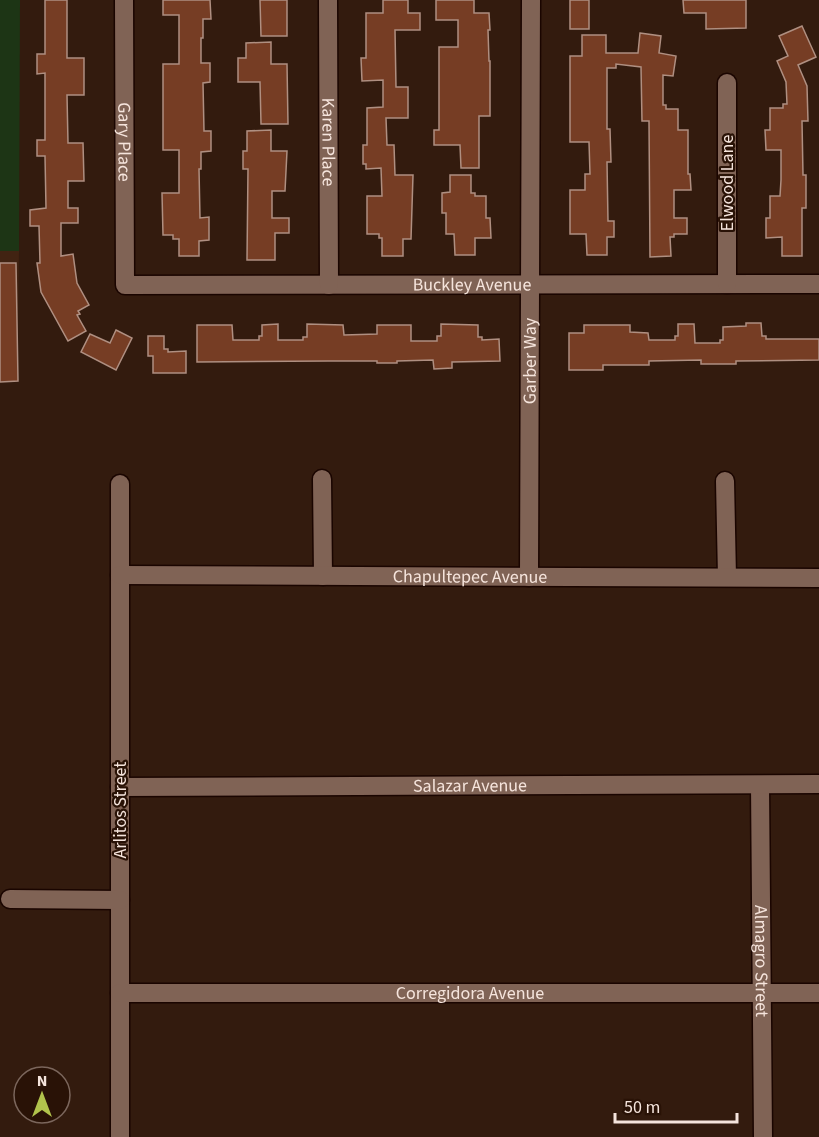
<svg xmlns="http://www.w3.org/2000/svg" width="819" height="1137" font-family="'Source Sans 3',sans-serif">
<rect width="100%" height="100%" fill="#331b0e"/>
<path fill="#412312" d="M 0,251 L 19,251 L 17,381 L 0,381 Z"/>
<path fill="#1d3515" d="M 0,0 L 20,0 L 19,251 L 0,251 Z"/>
<g fill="#763d24" stroke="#af8f81" stroke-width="1.5">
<path d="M 45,0 L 67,0 L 67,58 L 84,58 L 84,95 L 67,95 L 68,143 L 83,143 L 84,181 L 68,181 L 68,208 L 78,208 L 78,223 L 61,223 L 61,256 L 73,254 L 77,283 L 89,305 L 78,311 L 80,314 L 77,315 L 86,331 L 68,341 L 41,292 L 37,263 L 40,263 L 39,226 L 30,226 L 30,210 L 46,208 L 45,156 L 37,156 L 37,140 L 45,140 L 45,73 L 37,74 L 37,54 L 45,54 Z"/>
<path d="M 163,0 L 210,0 L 211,19 L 203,19 L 203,38 L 201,38 L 201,63 L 210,63 L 210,82 L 203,83 L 204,131 L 211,131 L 211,151 L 201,152 L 201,169 L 199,169 L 200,218 L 209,217 L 209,240 L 199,241 L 199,256 L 179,256 L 179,239 L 173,239 L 173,235 L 163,235 L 162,193 L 179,193 L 179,150 L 163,150 L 163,64 L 179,64 L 179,15 L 163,15 Z"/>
<path d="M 260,0 L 287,0 L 287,36 L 261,36 Z"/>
<path d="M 383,0 L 408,0 L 408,13 L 420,13 L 420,30 L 395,30 L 396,87 L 408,87 L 408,118 L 386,118 L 387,145 L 394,145 L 395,175 L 413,175 L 411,239 L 403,239 L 403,256 L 382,256 L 382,238 L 379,238 L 379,234 L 367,234 L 367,196 L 382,196 L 381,168 L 366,169 L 366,164 L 363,164 L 363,145 L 367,145 L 367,108 L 383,107 L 383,80 L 362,81 L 361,58 L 366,58 L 366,13 L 383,13 Z"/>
<path d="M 436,0 L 474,0 L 474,13 L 489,13 L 490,30 L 488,30 L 489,61 L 490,61 L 490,116 L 479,116 L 479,168 L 461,168 L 460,145 L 434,145 L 434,130 L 439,130 L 439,47 L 458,47 L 458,20 L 436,20 Z"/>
<rect x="570" y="0" width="19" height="29"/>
<path d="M 683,0 L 746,0 L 746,28 L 706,29 L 706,13 L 684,13 Z"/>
<path d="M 802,26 L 816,57 L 798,65 L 807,86 L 808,121 L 802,121 L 803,175 L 806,175 L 806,208 L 802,208 L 802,256 L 782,256 L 782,237 L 766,238 L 766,218 L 770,218 L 770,196 L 780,196 L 781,180 L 781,150 L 766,150 L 765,130 L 770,130 L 770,108 L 783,108 L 783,104 L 787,104 L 786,82 L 777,61 L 788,56 L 779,36 Z"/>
<path d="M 640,33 L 661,36 L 659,53 L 676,56 L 673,76 L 663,75 L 663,105 L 666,105 L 666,109 L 678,109 L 678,130 L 688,130 L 688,174 L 690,174 L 691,190 L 674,190 L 674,218 L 687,218 L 687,234 L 674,234 L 674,237 L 670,237 L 671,256 L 650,257 L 649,121 L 642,121 L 641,67 L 616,64 L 616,68 L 607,68 L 607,129 L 610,129 L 611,162 L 607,162 L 608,221 L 614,221 L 614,237 L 607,237 L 607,255 L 587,255 L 586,234 L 570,234 L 570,190 L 585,190 L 585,174 L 590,174 L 589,142 L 570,142 L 570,56 L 582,56 L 582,35 L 606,35 L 606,53 L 638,53 Z"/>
<path d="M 271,42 L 271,64 L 287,64 L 288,124 L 261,124 L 260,82 L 238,82 L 238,58 L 246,58 L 246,43 Z"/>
<path d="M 271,130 L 271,151 L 287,151 L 285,191 L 272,191 L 272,218 L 289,218 L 289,233 L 275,233 L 275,260 L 247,260 L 248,169 L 243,169 L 243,151 L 247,151 L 247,131 Z"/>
<path d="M 450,175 L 471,175 L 471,193 L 475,193 L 475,196 L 486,196 L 486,218 L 490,218 L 491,238 L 475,238 L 475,255 L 455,255 L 454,234 L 446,234 L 446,213 L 442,213 L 442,193 L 450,192 Z"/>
<path d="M 0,263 L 16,263 L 18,381 L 0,382 Z"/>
<path d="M 746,323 L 761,323 L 762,336 L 766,336 L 766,339 L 819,339 L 819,360 L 736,361 L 736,364 L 701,364 L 701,360 L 649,361 L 649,365 L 603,365 L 603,370 L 569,370 L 569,333 L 584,333 L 584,325 L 630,325 L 630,332 L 648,333 L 649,340 L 675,340 L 675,336 L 678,336 L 678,324 L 694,324 L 695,343 L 720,343 L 720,340 L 723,340 L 723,327 L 746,326 Z"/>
<path d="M 278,324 L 278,340 L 303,340 L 303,337 L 307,337 L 307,324 L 343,325 L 344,335 L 377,334 L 377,325 L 411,325 L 411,341 L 437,341 L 437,336 L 441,336 L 441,324 L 478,325 L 478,337 L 482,337 L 482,340 L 499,339 L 500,361 L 452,362 L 452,368 L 434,369 L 433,360 L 397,361 L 397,363 L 377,363 L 377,361 L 328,361 L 197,362 L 197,325 L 232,325 L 233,340 L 259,340 L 259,336 L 262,336 L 262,325 Z"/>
<path d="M 116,330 L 132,338 L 116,370 L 81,352 L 90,334 L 110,343 Z"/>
<path d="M 148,336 L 164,336 L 164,349 L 168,349 L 168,352 L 186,351 L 186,373 L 153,373 L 153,356 L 148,356 Z"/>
</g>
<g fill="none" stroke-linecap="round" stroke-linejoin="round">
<g stroke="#1a0500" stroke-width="21">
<g id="minor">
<path id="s1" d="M 124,0 L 125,285 L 819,284"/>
<path id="s2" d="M 328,0 L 329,285"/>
<path d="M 727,83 L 727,284"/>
<path d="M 322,479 L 323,576"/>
<path d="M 725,481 L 727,577"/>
<path d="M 120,484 L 120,1137"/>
<path id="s3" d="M 120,575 L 819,578"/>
<path id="s4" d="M 529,577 L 531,0"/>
<path id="s5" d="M 760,785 L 763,1137"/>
<path id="s6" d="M 120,787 L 819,784"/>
<path d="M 10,899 L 120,900"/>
<path id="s7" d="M 120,993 L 819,993"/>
</g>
</g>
<use href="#minor" stroke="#806355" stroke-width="18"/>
</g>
<g text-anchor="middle" stroke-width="4.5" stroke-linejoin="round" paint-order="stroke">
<g font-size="18" fill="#f5e4dc" stroke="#291206">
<text dy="6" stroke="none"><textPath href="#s1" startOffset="142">Gary Place</textPath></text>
<text dy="6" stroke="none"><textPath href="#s2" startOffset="142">Karen Place</textPath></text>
<text transform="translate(727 183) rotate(-90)" y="6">Elwood Lane</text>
<text dy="6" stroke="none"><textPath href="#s1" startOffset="632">Buckley Avenue</textPath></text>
<text dy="6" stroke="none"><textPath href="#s4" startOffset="216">Garber Way</textPath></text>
<text dy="6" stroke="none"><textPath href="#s3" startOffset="350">Chapultepec Avenue</textPath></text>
<text dy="6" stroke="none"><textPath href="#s6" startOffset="350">Salazar Avenue</textPath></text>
<text transform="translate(120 810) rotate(-90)" y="6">Arlitos Street</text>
<text dy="6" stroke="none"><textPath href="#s5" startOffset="176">Almagro Street</textPath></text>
<text dy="6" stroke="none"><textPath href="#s7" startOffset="350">Corregidora Avenue</textPath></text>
</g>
</g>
<g transform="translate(42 1095)"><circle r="28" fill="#291206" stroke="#7b665c" stroke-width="1.5"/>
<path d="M0-4.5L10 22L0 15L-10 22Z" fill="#b2c34c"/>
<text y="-9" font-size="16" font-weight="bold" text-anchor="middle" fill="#f5e4dc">N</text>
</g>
<path d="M615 1113v9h122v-9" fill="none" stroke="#f5e4dc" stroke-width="3"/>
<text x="624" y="1113" font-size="18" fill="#f5e4dc" stroke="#291206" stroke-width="4.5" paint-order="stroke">50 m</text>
</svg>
